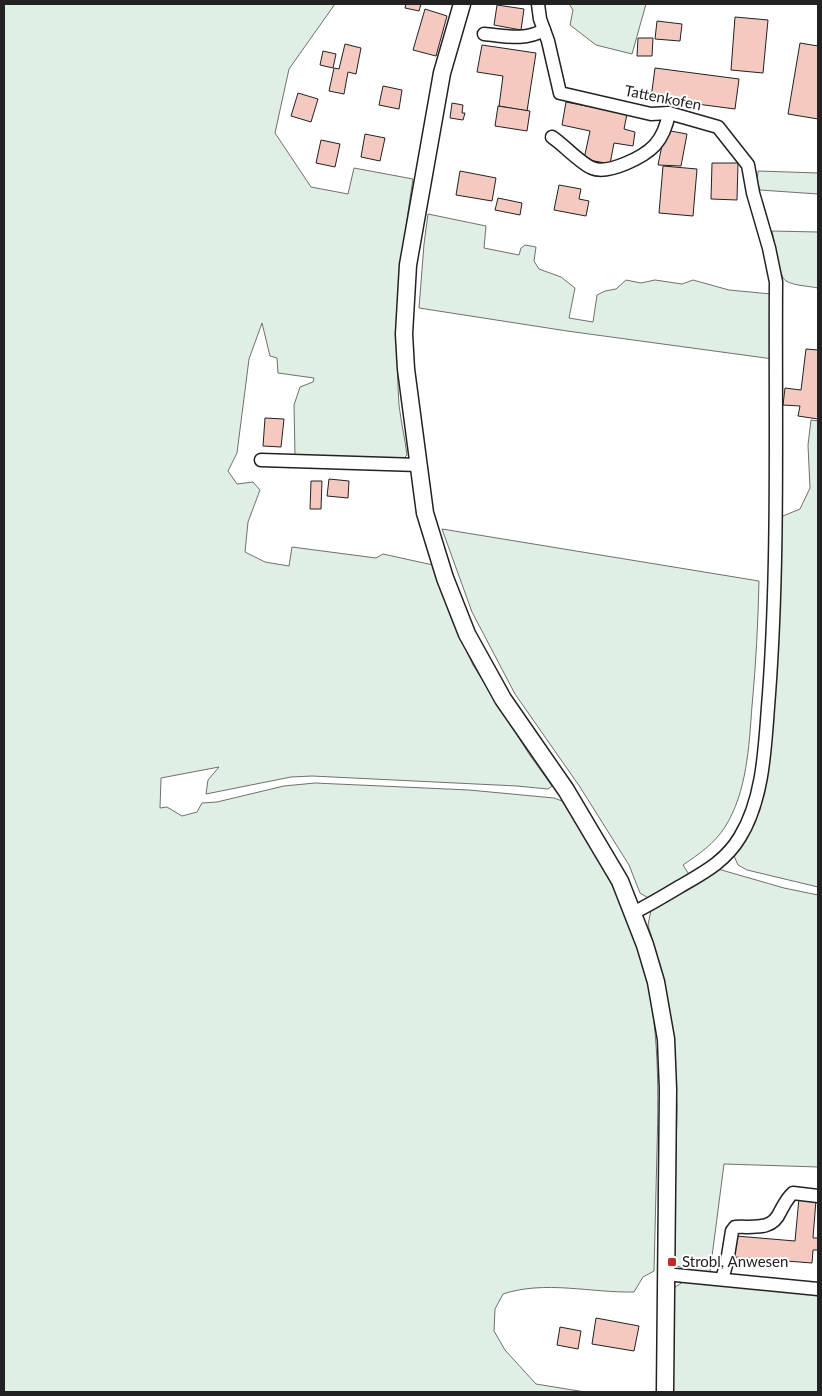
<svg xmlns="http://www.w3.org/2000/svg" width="822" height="1396" font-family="Lato,sans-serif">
<rect width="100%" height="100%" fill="#fff"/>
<g fill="#e0efe3" stroke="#6f6f6f">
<path d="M 4,4 L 335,4 L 289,69 L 275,133 L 311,187 L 348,194 L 354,168 L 413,179 C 401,255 394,329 399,405 C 401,422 405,439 407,455 L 400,462 L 295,456 L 294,405 L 300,387 L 313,382 L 314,378 L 278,373 L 277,358 L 270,356 L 262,323 L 249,359 L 237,453 L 228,471 L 237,484 L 253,482 L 260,490 L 248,522 L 245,552 L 265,562 L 289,566 L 292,547 L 376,558 L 383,554 L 433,565 L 452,620 L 473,665 L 529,754 L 552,786 L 548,789 L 517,786 L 312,776 L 291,777 L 206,794 L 208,780 L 219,767 L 161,778 L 160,808 L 167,807 L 182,816 L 197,812 L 202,803 L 217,802 L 284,786 L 315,783 L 469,790 L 554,798 L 562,801 C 591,847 620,893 638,944 C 659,1010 659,1082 657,1150 C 656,1191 655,1231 654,1271 L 643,1277 L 634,1292 C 591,1293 545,1280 503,1294 L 495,1309 L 494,1331 L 505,1350 L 536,1384 L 585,1392 L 4,1392 Z"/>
<path d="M 569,4 L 646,4 L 632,54 L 596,45 L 570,25 L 573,10 Z"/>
<path d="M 758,171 L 818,173 L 818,194 L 760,190 L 757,182 Z"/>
<path d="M 428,214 L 486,226 L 484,248 L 519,255 L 521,248 L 525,245 L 536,247 L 534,261 L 539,269 L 561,277 L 575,288 L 569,318 L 593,322 L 597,295 L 605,291 L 616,289 L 626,280 L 641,283 L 655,280 L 682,284 L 693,280 L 729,290 L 771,294 L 773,359 L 567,331 L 419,308 L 424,244 Z"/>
<path d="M 772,231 L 818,232 L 818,288 C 809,286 795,286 786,281 C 778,276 775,242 772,231 Z"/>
<path d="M 811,420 L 818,421 L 818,887 L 747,870 L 738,865 L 734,856 L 752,824 L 778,518 L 800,509 L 810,488 L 808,445 Z"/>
<path d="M 442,529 L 759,581 C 758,623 756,664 752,706 C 749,746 747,792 725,827 C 714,844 699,854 683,865 L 690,876 L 650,899 L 640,893 L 629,865 L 580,787 L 515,694 L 472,612 Z"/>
<path d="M 718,869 L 784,888 L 818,895 L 818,1167 L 724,1164 L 710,1272 L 695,1272 L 677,1266 L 674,1259 L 677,1107 L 675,1070 L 671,1019 L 663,975 L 648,925 L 651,910 Z"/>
<path d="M 683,1282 L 818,1292 L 818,1392 L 671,1392 L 673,1293 L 675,1287 Z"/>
</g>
<g fill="#f3c9c0" stroke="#222">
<path d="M 406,4 L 421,4 L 419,11 L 405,8 Z"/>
<path d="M 497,5 L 524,9 L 521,30 L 494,25 Z"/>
<path d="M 425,9 L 447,16 L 436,56 L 413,50 Z"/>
<path d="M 735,17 L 768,20 L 763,73 L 731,70 Z"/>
<path d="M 657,21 L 682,24 L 680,41 L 655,39 Z"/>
<path d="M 638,38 L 653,38 L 652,56 L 637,56 Z"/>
<path d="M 800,43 L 818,46 L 818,119 L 788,114 Z"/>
<path d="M 345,44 L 361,48 L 356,74 L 348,72 L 344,94 L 329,91 L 334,68 L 339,69 Z"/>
<path d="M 482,45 L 536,53 L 527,111 L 499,106 L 503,76 L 477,72 Z"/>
<path d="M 323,51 L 336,54 L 333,68 L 320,65 Z"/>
<path d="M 655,68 L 739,79 L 735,109 L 651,98 Z"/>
<path d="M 383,86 L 402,90 L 399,109 L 379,105 Z"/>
<path d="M 298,93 L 318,99 L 311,122 L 291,116 Z"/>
<path d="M 566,102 L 627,114 L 624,129 L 635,132 L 633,146 L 614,143 L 610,164 L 584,159 L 590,131 L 562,125 Z"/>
<path d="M 452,103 L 463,105 L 462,113 L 465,113 L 463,120 L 450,118 Z"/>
<path d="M 498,106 L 530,111 L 527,131 L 495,126 Z"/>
<path d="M 665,130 L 687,134 L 681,166 L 658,165 Z"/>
<path d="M 365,134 L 385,138 L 380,161 L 361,157 Z"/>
<path d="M 321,140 L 340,144 L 335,167 L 316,163 Z"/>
<path d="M 712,163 L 738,163 L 737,200 L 711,199 Z"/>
<path d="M 663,166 L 697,169 L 693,216 L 659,213 Z"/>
<path d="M 460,171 L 496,178 L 492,201 L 456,195 Z"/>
<path d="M 559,185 L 581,189 L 579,199 L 589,201 L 586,216 L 554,210 Z"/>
<path d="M 498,198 L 522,203 L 520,215 L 495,210 Z"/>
<path d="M 806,349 L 818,350 L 818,419 L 798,416 L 800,406 L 783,405 L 785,388 L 801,390 Z"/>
<path d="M 265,418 L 284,419 L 281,447 L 263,446 Z"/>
<path d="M 329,479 L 349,481 L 348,498 L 327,496 Z"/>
<path d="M 311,481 L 322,481 L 321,509 L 310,509 Z"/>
<path d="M 799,1198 L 816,1200 L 813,1238 L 818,1238 L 818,1250 L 813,1250 L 812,1263 L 734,1257 L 736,1236 L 795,1241 Z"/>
<path d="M 596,1318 L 639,1326 L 634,1351 L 592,1344 Z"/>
<path d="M 560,1327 L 581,1331 L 578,1349 L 557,1345 Z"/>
</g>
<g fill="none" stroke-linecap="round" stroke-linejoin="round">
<g stroke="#222" stroke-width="15">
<g id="minor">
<path d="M 538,4 L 540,19 L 548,41 L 560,93 L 651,114 L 669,113 L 718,127 L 748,165 L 753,193 L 769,248 L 776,282 C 775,419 779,557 769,694 C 765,741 765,796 740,837 C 725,862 703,873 679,887 C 664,896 649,905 633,913"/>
<path d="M 484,34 C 506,36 524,41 544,30"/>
<path d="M 552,137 C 564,145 580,163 592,168 C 608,175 644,157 655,145 C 663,136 667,124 669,113"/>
<path d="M 261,460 L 418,465"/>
<path d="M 665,1274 L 818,1289"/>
<path d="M 722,1279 L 727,1262 L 732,1231 L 735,1227 C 753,1226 772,1231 780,1212 C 784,1205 787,1198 793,1193 L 818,1196"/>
</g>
</g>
<g stroke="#222" stroke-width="19">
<path id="major" d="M 462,4 L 442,73 L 408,265 L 404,334 L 406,369 L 425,513 L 445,578 L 467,634 L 503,699 L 566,790 L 620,881 L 645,945 L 656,982 L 666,1039 L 668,1089 L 665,1392"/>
</g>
<use href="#minor" stroke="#fff" stroke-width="12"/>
<use href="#major" stroke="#fff" stroke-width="16"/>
</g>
<rect fill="#c62828" stroke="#fff" stroke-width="2" x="667" y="1257" width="10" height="10" rx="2.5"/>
<g text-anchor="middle" stroke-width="4" stroke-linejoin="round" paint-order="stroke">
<g font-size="15" fill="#222" stroke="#fff">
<text transform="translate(663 98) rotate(11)" y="5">Tattenkofen</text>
</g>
<g font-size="15" fill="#222" stroke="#fff" text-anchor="start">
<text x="682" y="1267">Strobl, Anwesen</text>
</g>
</g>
<rect width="822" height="1396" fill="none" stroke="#222222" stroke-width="10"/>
</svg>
